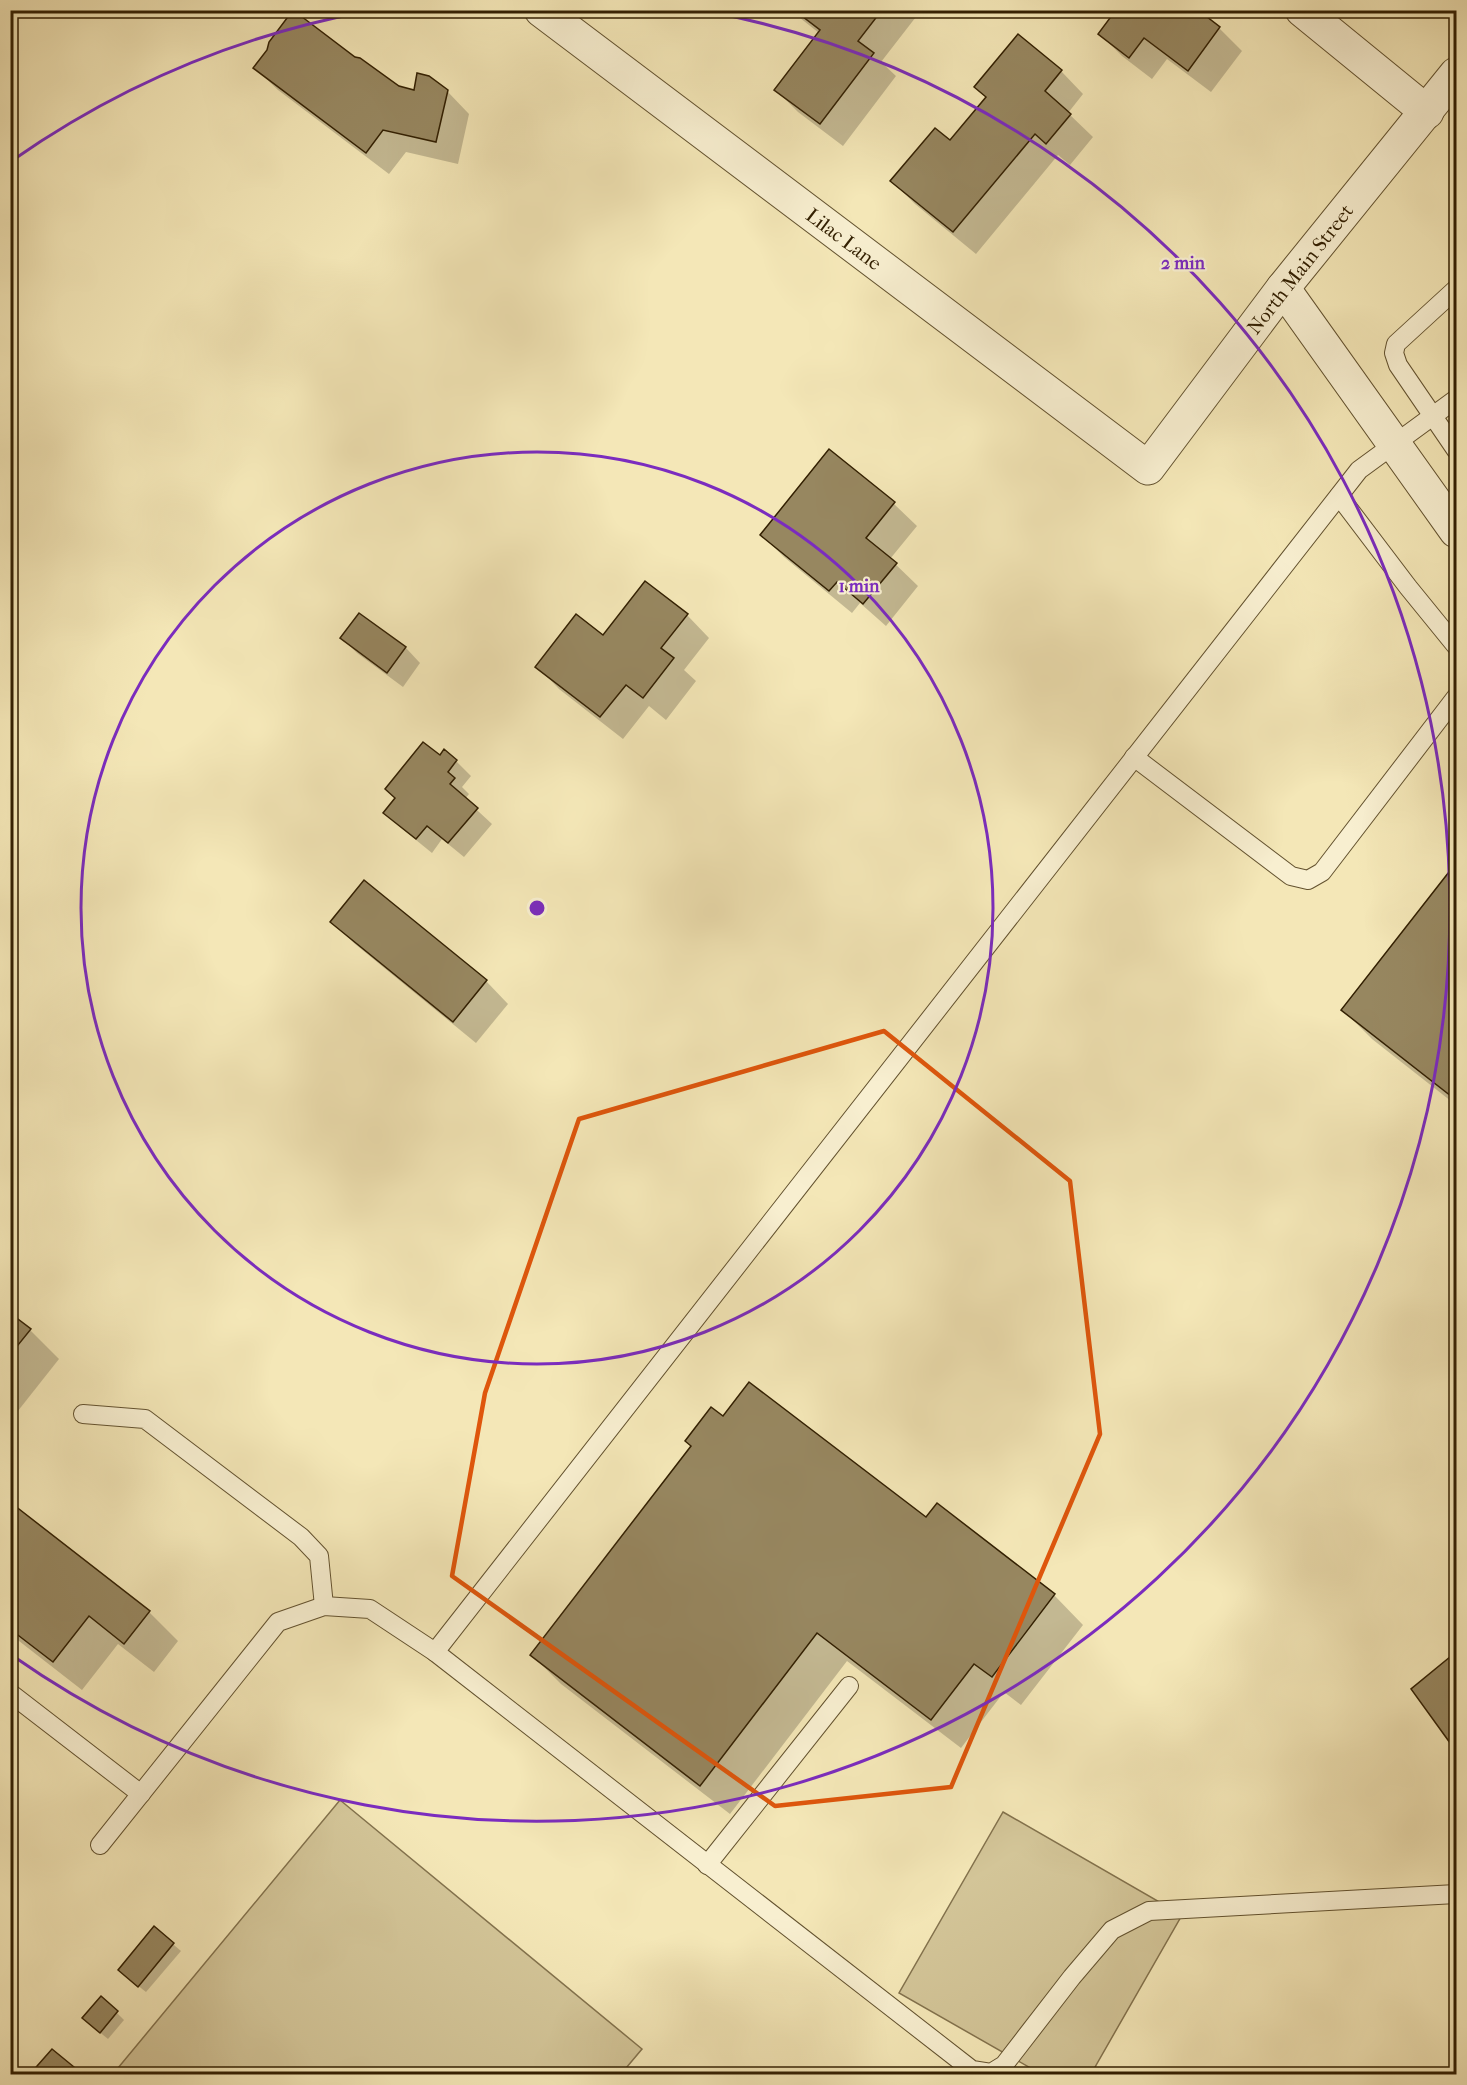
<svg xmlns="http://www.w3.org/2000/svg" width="1467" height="2085" font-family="'IM FELL French Canon',serif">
<rect width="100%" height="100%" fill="#f4e7b7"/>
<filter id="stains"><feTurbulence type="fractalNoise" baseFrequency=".00333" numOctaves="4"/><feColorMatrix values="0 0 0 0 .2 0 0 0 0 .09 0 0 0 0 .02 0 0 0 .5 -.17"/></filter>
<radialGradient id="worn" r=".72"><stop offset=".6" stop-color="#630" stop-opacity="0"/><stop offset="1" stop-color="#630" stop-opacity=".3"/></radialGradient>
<g fill="#d3c598" stroke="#83724d" stroke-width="1.5">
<path d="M 340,1800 L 642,2049 L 621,2074 L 113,2074 Z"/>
<path d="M 1003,1812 L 1182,1915 L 1091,2074 L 1041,2074 L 899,1993 Z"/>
</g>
<g fill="#0003">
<path d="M 790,10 L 917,10 L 919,13 L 881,62 L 896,76 L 843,146 L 798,112 L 776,90 L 819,33 Z"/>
<path d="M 1103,10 L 1195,10 L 1219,28 L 1242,51 L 1211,92 L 1167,59 L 1152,79 L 1122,56 L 1100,34 L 1112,18 Z"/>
<path d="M 1018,36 L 1061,71 L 1083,94 L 1068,113 L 1093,137 L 1070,165 L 1058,155 L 976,254 L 915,204 L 892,181 L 950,142 L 987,98 L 976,87 Z"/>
<path d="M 354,58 L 398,88 L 415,92 L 447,91 L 469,114 L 458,164 L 406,152 L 389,174 L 278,90 L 255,68 Z"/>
<path d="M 830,451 L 894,504 L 917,526 L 890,559 L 918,586 L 886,626 L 860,603 L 852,613 L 784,557 L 762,535 Z"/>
<path d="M 360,615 L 406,648 L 420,663 L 403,687 L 357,653 L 342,638 Z"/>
<path d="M 687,615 L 709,638 L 684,670 L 696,681 L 666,720 L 649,706 L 623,739 L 559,689 L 537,666 L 603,637 Z"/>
<path d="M 440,758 L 456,761 L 471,776 L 462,787 L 469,794 L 465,799 L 492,824 L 464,857 L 442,839 L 432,853 L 400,827 L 385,812 Z"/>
<path d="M 1456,865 L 1456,1105 L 1372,1039 L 1343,1010 Z"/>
<path d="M 332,922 L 486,981 L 508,1004 L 476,1043 L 355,944 Z"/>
<path d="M 10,1315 L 30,1330 L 59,1359 L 10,1421 Z"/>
<path d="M 723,1418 L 926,1519 L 937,1505 L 1054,1595 L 1083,1625 L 1021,1705 L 1004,1692 L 961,1748 L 847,1661 L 730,1814 L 561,1684 L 532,1655 Z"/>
<path d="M 10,1504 L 149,1612 L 178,1641 L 154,1672 L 118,1644 L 82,1690 L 10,1634 Z"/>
<path d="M 1456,1654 L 1456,1749 L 1413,1689 Z"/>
<path d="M 154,1928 L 181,1951 L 146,1992 L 127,1977 Z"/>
<path d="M 117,2013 L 124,2020 L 108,2039 L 91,2025 Z"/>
<path d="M 52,2051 L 73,2069 L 79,2074 L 32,2074 Z"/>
</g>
<g fill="#978760" stroke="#332002" stroke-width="1.5">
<path d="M 293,10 L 355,57 L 360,58 L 399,86 L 414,90 L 417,73 L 429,76 L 448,90 L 436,142 L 383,130 L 366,153 L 253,68 L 267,50 L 269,42 Z"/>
<path d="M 794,10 L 882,10 L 858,41 L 874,53 L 820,124 L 774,90 L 820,30 Z"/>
<path d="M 1108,10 L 1198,10 L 1220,27 L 1188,71 L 1144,38 L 1129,58 L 1098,34 L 1113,14 Z"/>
<path d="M 1018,34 L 1062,70 L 1045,91 L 1071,114 L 1046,144 L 1035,134 L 953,232 L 890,181 L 935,128 L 950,140 L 986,97 L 974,87 Z"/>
<path d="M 829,449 L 895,502 L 866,538 L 897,563 L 863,604 L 837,582 L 829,591 L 760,535 Z"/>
<path d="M 645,581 L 688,614 L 661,648 L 674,658 L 643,698 L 626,685 L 600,717 L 535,667 L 576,614 L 603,635 Z"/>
<path d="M 359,613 L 406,647 L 387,673 L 340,638 Z"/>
<path d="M 423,742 L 440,755 L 444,749 L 457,760 L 448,772 L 455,778 L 450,784 L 478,808 L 448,843 L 427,826 L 416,839 L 383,813 L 395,798 L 385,789 Z"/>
<path d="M 1456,863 L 1456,1100 L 1341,1010 Z"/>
<path d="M 364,880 L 487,980 L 453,1022 L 330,922 Z"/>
<path d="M 10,1313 L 31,1329 L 10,1355 Z"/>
<path d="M 749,1382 L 926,1517 L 937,1503 L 1055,1594 L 992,1677 L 974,1664 L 931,1720 L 817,1633 L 700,1786 L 530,1655 L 691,1446 L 685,1441 L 711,1407 L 723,1416 Z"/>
<path d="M 10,1502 L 150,1611 L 124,1644 L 89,1616 L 53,1662 L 10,1629 Z"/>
<path d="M 1456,1652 L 1456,1744 L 1453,1747 L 1411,1689 Z"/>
<path d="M 154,1926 L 174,1943 L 138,1987 L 118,1970 Z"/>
<path d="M 101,1996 L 118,2011 L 100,2033 L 82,2018 Z"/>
<path d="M 52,2049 L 74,2067 L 68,2074 L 30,2074 Z"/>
</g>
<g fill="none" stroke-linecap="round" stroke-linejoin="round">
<g stroke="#63522f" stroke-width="20">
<g id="service">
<path d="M 1456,289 L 1396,344 L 1394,353 L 1398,365 L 1456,450"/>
<path d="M 1456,399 L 1359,470 L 435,1652 L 972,2070 L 991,2073 L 1004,2065 L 1072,1977 L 1112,1930 L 1149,1911 L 1456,1894"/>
<path d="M 1339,496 L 1408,587 L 1456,646"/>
<path d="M 1134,757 L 1291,876 L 1308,880 L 1322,872 L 1456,697"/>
<path d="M 83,1414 L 145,1419 L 301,1537 L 319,1556 L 324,1606"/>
<path d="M 10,1693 L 141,1794"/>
<path d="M 100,1845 L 278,1622 L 324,1606 L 370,1609 L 435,1652"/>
<path d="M 707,1865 L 849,1686"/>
</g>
</g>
<g stroke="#63522f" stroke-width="35">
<g id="minor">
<path d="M 541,10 L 1148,468 L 1283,288 L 1456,74"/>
<path d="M 1302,10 L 1427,112"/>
<path d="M 1283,288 L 1456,531"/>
</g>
</g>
<use href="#service" stroke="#f8efd0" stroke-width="18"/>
<use href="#minor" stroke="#f8efd0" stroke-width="33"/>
</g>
<path fill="none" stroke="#df560c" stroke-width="4.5" stroke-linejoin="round" d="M 884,1031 L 1070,1181 L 1100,1434 L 951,1787 L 775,1806 L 452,1576 L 485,1393 L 579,1119 Z"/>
<g fill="none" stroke="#7b2cbf" stroke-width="3">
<circle cx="537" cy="908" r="456"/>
<path d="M13 160A913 913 0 0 1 363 12M711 12A913 913 0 1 1 13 1656"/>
</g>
<g text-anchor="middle" stroke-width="4.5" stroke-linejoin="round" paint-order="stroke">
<g font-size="20" fill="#332002" stroke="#f8efd0">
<text transform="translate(844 239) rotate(37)" y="7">Lilac Lane</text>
<text transform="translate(1300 269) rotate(-52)" y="7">North Main Street</text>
</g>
</g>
<circle cx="537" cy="908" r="9" fill="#7b2cbf" stroke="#f8efd0" stroke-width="3"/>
<g font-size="18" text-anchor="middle" font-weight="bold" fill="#7b2cbf" stroke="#f8efd0" stroke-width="4.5" stroke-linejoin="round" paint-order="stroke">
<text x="1183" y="269">2 min</text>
<text x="859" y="592">1 min</text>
</g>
<rect width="1467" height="2085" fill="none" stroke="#f4e7b7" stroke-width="36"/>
<rect x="12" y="12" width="1443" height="2061" fill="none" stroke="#332002" stroke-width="3"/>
<rect x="18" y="18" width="1431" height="2049" fill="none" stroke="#332002" stroke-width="1.5"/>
<rect width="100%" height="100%" filter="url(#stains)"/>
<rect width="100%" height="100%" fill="url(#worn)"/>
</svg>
